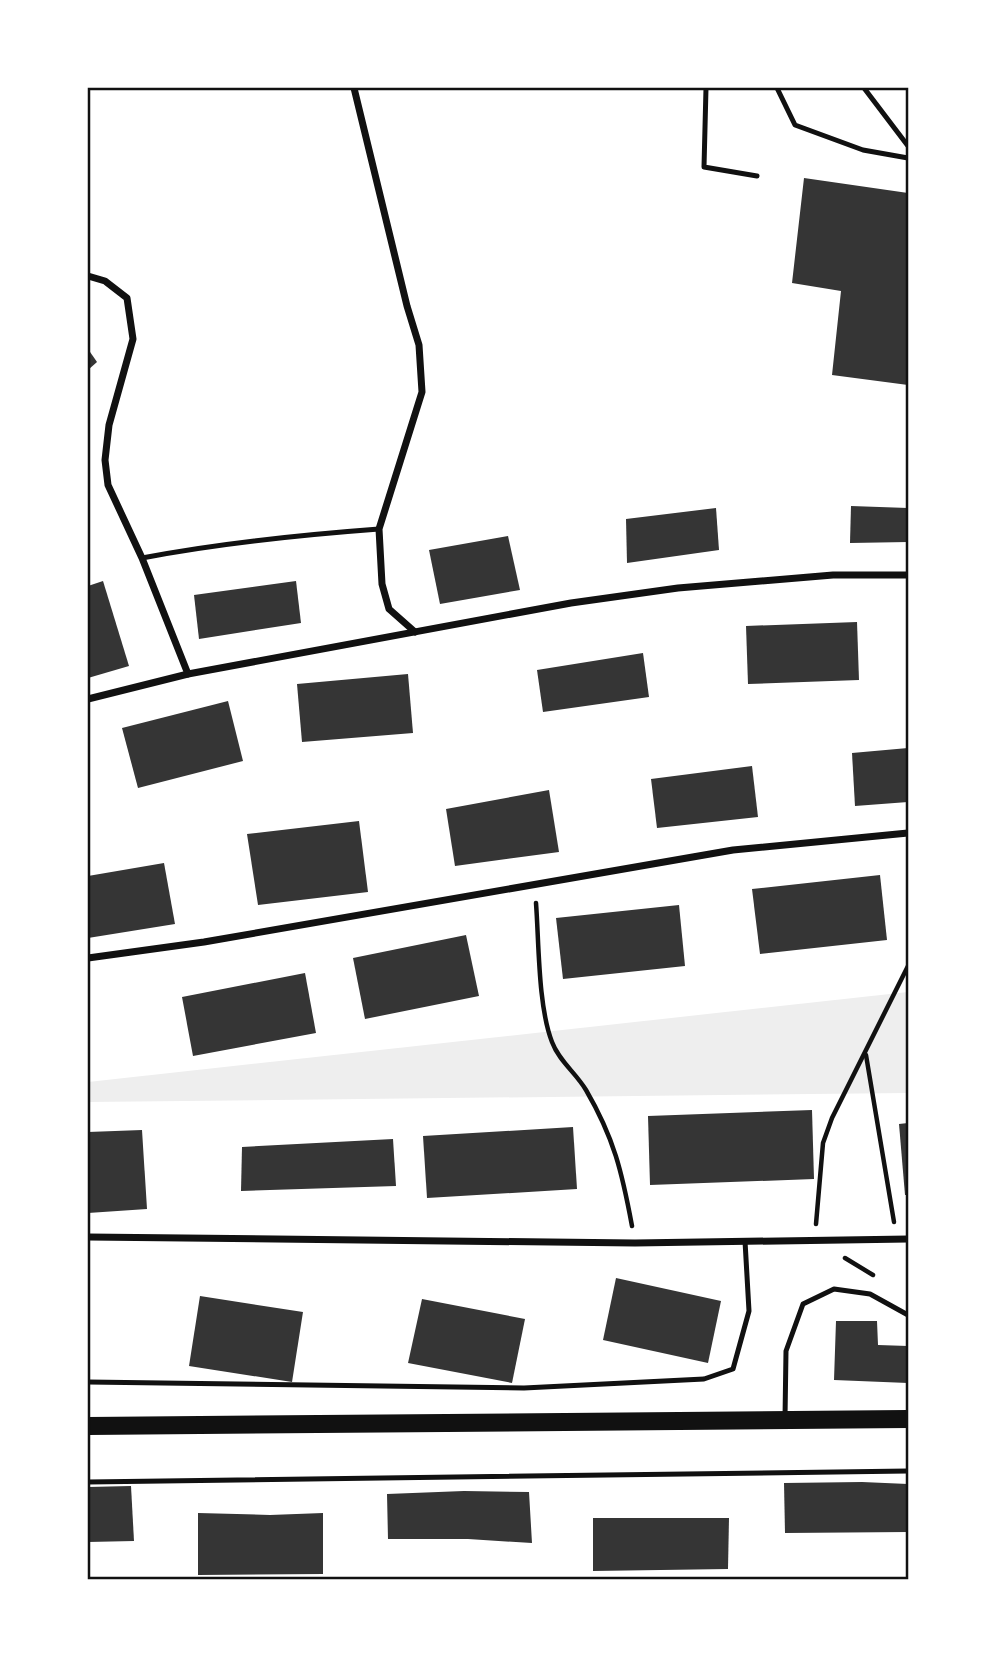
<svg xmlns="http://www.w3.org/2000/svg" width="996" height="1667" font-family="'Fira Sans Condensed',sans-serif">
<rect width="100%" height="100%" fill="#fff"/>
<path fill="#eee" d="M 908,992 L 908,1093 L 88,1102 L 88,1082 Z"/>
<g fill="#353535">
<path d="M 804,178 L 908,193 L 908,385 L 832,375 L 841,291 L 792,283 Z"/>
<path d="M 88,349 L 97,362 L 88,370 Z"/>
<path d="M 851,506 L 908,508 L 908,542 L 850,543 Z"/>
<path d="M 716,508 L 719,550 L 627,563 L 626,519 Z"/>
<path d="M 508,536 L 520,590 L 440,604 L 429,550 Z"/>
<path d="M 103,581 L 129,666 L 88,678 L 88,586 Z"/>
<path d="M 296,581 L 301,623 L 199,639 L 194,595 Z"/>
<path d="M 857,622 L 859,680 L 748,684 L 746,626 Z"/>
<path d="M 643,653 L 649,697 L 543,712 L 537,670 Z"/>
<path d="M 408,674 L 413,733 L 302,742 L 297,684 Z"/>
<path d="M 228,701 L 243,761 L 138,788 L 122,728 Z"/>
<path d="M 908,748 L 908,802 L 855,806 L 852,753 Z"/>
<path d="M 752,766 L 758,817 L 657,828 L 651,779 Z"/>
<path d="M 549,790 L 559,852 L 455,866 L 446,809 Z"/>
<path d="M 359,821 L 368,892 L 258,905 L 247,834 Z"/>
<path d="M 164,863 L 175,924 L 88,938 L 88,876 Z"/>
<path d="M 880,875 L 887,940 L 760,954 L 752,889 Z"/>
<path d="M 679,905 L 685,966 L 563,979 L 556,918 Z"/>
<path d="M 466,935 L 479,996 L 365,1019 L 353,958 Z"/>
<path d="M 305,973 L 316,1033 L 193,1056 L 182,997 Z"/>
<path d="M 812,1110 L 814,1179 L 650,1185 L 648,1116 Z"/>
<path d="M 908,1123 L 908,1195 L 905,1195 L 899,1124 Z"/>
<path d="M 573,1127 L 577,1189 L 427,1198 L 423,1136 Z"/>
<path d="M 142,1130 L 147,1209 L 88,1213 L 88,1132 Z"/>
<path d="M 393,1139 L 396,1186 L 241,1191 L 242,1147 Z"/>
<path d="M 616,1278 L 721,1301 L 708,1363 L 603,1340 Z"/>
<path d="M 200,1296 L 303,1312 L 292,1382 L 189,1366 Z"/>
<path d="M 422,1299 L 525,1319 L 512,1383 L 408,1363 Z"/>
<path d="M 836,1321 L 877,1321 L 878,1345 L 908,1346 L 908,1383 L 834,1380 Z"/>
<path d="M 862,1482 L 908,1484 L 908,1532 L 785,1533 L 784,1483 Z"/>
<path d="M 131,1486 L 134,1541 L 88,1542 L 88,1487 Z"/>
<path d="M 464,1491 L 529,1492 L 532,1543 L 468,1539 L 388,1539 L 387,1494 Z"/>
<path d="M 198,1513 L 270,1515 L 323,1513 L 323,1574 L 198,1575 Z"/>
<path d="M 593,1518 L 729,1518 L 728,1569 L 593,1571 Z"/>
</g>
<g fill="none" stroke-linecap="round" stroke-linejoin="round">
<g stroke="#111" stroke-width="4.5">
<path d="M 536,903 C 539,943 538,1006 552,1042 C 559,1061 576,1073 586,1090 C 614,1138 622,1172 632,1226"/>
<path d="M 866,1055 L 894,1222"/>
<path d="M 816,1224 L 823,1143 L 832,1118 L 908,966"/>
<path d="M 845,1258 L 873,1275"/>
</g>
<g stroke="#111" stroke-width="5">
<path d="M 706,88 L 704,167 L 757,176"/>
<path d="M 777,88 L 795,125 L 863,150 L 908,158"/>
<path d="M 864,88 L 908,146"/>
<path d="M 142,558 C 220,543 299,535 379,529"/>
<path d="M 88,1382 L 524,1388 L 704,1379 L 733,1369 L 749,1311 L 745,1241"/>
<path d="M 785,1418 L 786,1351 L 803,1304 L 834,1289 L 870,1294 L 908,1315"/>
<path d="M 88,1482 L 908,1471"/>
</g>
<g stroke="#111" stroke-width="7">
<path d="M 354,88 L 407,306 L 419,345 L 422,392 L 379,529 L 382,584 L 389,609 L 415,632"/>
<path d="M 88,276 L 105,281 L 127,298 L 133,339 L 109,425 L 105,460 L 108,485 L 142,558 L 188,674"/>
<path d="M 88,699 L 188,674 L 571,603 L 678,588 L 833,575 L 908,575"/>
<path d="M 88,958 L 204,942 L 733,850 L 908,833"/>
<path d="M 88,1237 L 635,1243 L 908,1239"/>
</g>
<path stroke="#111" stroke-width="18" d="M 88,1426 L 908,1419"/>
</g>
<rect width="996" height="1667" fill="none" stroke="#ffffff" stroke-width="178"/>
<rect x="89" y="89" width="818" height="1489" fill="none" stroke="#111" stroke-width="2.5"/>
</svg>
